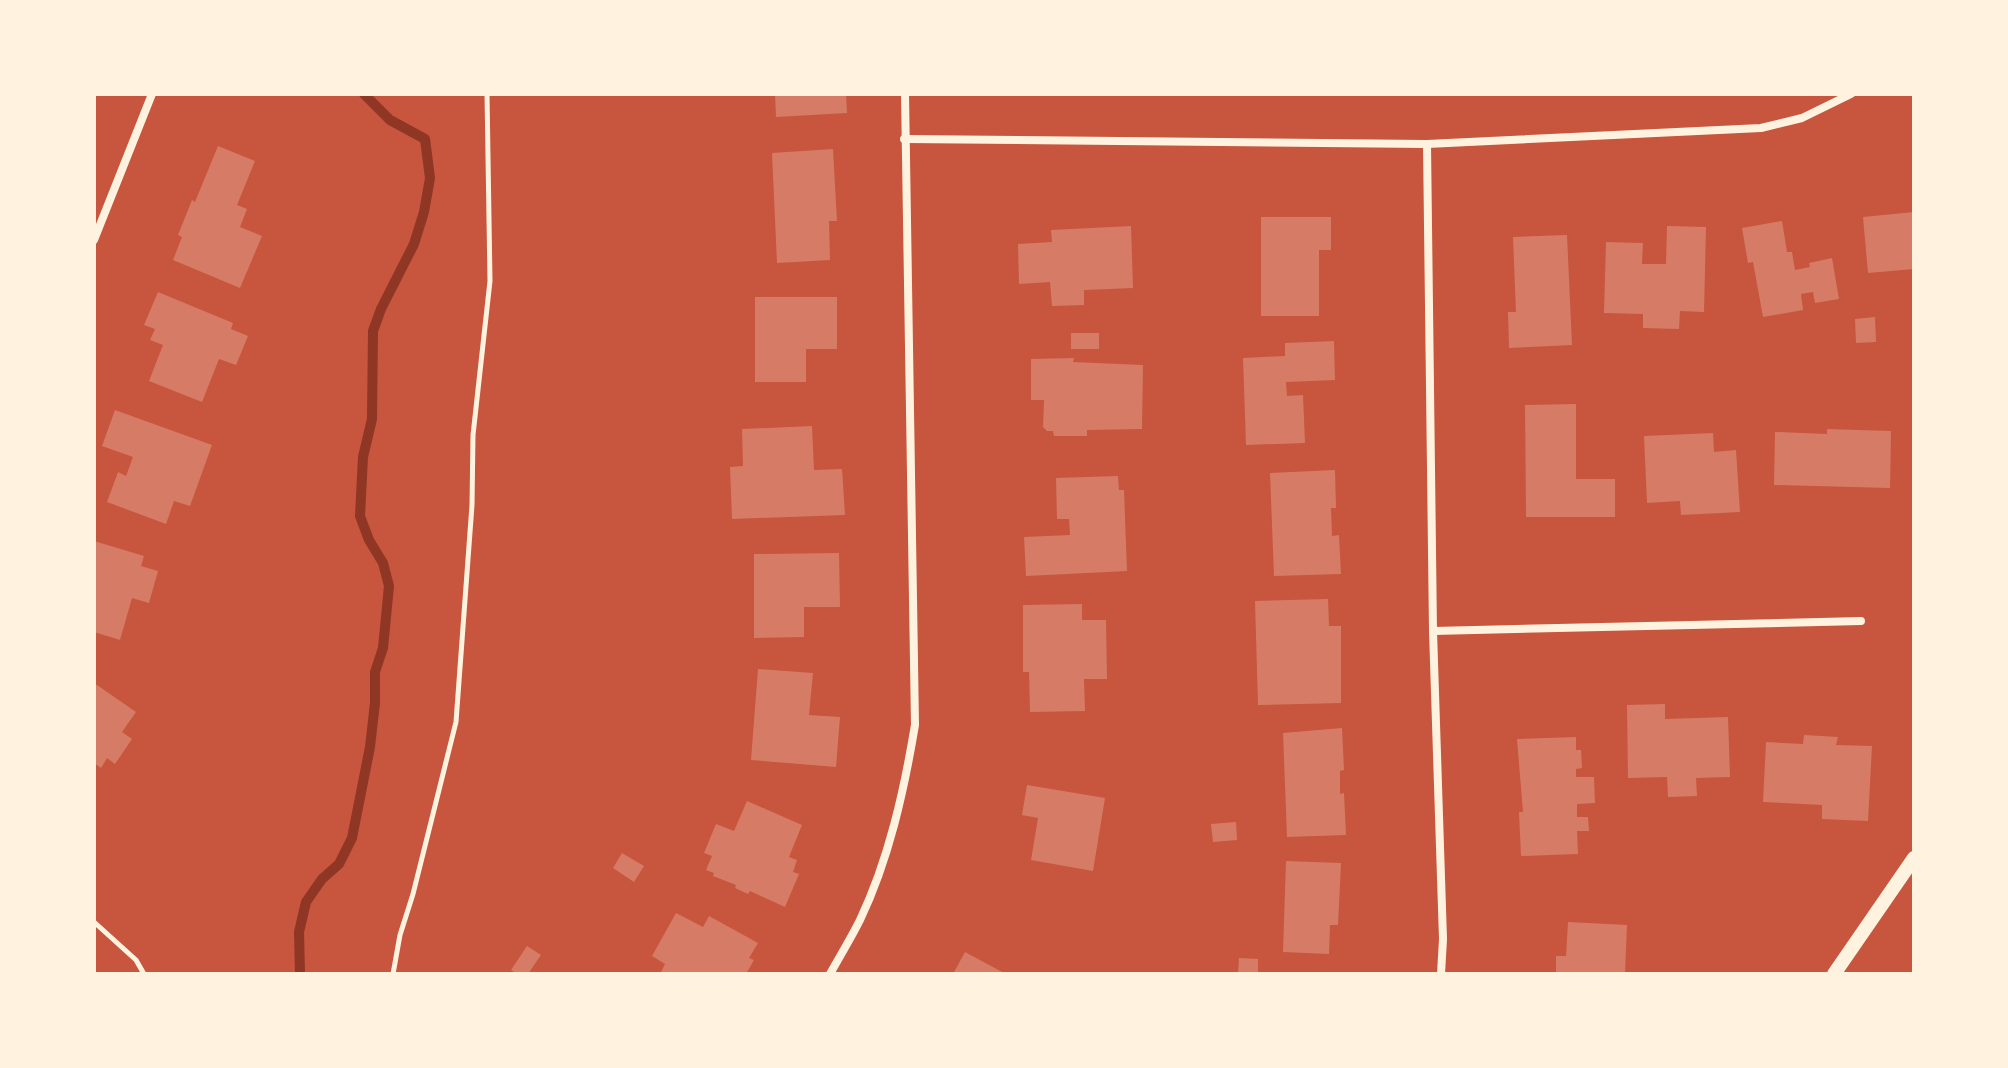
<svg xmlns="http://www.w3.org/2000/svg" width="2008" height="1068" font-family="'Source Sans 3',sans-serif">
<rect width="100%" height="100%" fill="#c8553d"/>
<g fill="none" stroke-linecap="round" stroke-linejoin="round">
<path stroke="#8f3625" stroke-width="10" d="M 300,974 L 299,932 L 306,902 L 322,879 L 339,864 L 352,838 L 370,747 L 375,703 L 375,672 L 383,648 L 389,586 L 383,563 L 369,540 L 360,516 L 363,457 L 372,419 L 373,331 L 381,309 L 414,244 L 424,212 L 430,178 L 425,139 L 390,120 L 364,94"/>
</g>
<g fill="#d67c66">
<path d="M 775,94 L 846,94 L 847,113 L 776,117 Z"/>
<path d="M 218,146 L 255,161 L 237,205 L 247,209 L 240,227 L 262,236 L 240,288 L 173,260 L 182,237 L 178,235 L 192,200 L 195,202 Z"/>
<path d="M 833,149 L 837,221 L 829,221 L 830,260 L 777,263 L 772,153 Z"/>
<path d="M 1914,212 L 1914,269 L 1868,273 L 1863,217 Z"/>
<path d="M 1261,217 L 1331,217 L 1331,250 L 1319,250 L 1319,316 L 1261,316 Z"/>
<path d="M 1782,221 L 1787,252 L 1792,252 L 1795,270 L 1810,267 L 1809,263 L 1832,258 L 1839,299 L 1815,303 L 1813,292 L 1801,294 L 1803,310 L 1763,317 L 1753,262 L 1748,263 L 1742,228 Z"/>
<path d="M 1131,226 L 1133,288 L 1084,290 L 1084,305 L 1052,306 L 1050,282 L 1019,284 L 1018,244 L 1052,242 L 1051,230 Z"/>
<path d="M 1667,226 L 1706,227 L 1704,312 L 1680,311 L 1679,329 L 1643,328 L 1643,314 L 1604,313 L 1606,242 L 1643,243 L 1642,264 L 1666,264 Z"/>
<path d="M 1567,235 L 1572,345 L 1509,348 L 1508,312 L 1516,312 L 1513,237 Z"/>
<path d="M 158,292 L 233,323 L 231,329 L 248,336 L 236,365 L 219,359 L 202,402 L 149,381 L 163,345 L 150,340 L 155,329 L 144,325 Z"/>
<path d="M 755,297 L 837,297 L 837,349 L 806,349 L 806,382 L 755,382 Z"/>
<path d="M 1875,317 L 1876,342 L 1856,343 L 1855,319 Z"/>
<rect x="1071" y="333" width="28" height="16"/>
<path d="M 1334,341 L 1335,380 L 1286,382 L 1287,396 L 1303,395 L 1305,443 L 1246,445 L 1243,358 L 1285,356 L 1285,343 Z"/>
<path d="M 1074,358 L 1073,362 L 1143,365 L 1142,429 L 1087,430 L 1087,436 L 1054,436 L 1053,431 L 1047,431 L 1043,427 L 1044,400 L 1031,400 L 1031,359 Z"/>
<path d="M 1576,404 L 1576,479 L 1615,479 L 1615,517 L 1526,517 L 1525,405 Z"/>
<path d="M 115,410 L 212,445 L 190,506 L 174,501 L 166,524 L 107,502 L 118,472 L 126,476 L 133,457 L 102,446 Z"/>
<path d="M 812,426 L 814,470 L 842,469 L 845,515 L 732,519 L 730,467 L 743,466 L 742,429 Z"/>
<path d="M 1827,429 L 1891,431 L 1890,488 L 1774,485 L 1775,432 L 1827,434 Z"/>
<path d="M 1713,433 L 1714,452 L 1736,450 L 1740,512 L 1681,515 L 1680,501 L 1647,503 L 1644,436 Z"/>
<path d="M 1335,470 L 1336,508 L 1331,508 L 1332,536 L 1339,535 L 1341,574 L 1274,576 L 1270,473 Z"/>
<path d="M 1118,476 L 1119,490 L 1124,490 L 1127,571 L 1026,576 L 1024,537 L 1070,535 L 1069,519 L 1057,519 L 1056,478 Z"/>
<path d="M 94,541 L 144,556 L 141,566 L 158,571 L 149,603 L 132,598 L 120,640 L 94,632 Z"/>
<path d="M 839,553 L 840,607 L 804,607 L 804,637 L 754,638 L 754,554 Z"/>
<path d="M 1328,599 L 1329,626 L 1341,626 L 1341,703 L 1258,705 L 1255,601 Z"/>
<path d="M 1082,604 L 1082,620 L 1106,620 L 1107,679 L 1084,679 L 1085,711 L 1030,712 L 1029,672 L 1023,672 L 1023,605 Z"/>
<path d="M 758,669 L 813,673 L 809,715 L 840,717 L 836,767 L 751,760 Z"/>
<path d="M 94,683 L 136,712 L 122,732 L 132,739 L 115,764 L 107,758 L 101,768 L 94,763 Z"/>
<path d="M 1665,704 L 1665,719 L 1728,717 L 1730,777 L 1696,778 L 1697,796 L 1668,797 L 1667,777 L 1628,778 L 1627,705 Z"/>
<path d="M 1342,728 L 1344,770 L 1340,771 L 1340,794 L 1344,793 L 1346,835 L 1287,837 L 1283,733 Z"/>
<path d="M 1804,735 L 1838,737 L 1836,745 L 1872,746 L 1868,821 L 1822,819 L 1822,805 L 1763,802 L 1766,742 L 1803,744 Z"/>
<path d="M 1576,737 L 1576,750 L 1581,750 L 1582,768 L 1576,769 L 1576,777 L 1594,777 L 1595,803 L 1577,804 L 1577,817 L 1588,817 L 1589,831 L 1577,831 L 1578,854 L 1521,856 L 1519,812 L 1523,812 L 1517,739 Z"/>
<path d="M 1027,785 L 1105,798 L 1093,871 L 1031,860 L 1038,818 L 1022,815 Z"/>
<path d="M 747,801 L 802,825 L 789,857 L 797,860 L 793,872 L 799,874 L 785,907 L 750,891 L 748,894 L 735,888 L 736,885 L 713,876 L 714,873 L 706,870 L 712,856 L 704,853 L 716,824 L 734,831 Z"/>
<path d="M 1236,822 L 1237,840 L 1213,842 L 1211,824 Z"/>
<path d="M 622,853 L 644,866 L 634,882 L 613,868 Z"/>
<path d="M 1286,861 L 1341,863 L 1338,925 L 1330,925 L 1329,954 L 1283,952 Z"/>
<path d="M 676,913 L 703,927 L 709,916 L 758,943 L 749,958 L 754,960 L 746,974 L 660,974 L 665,964 L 652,956 Z"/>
<path d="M 1568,922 L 1627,925 L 1625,974 L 1556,974 L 1556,956 L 1566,956 Z"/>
<path d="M 527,946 L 541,955 L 528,974 L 517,974 L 511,970 Z"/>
<path d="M 965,952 L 1006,974 L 953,974 Z"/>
<path d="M 1239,958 L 1258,959 L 1258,974 L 1238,974 Z"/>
</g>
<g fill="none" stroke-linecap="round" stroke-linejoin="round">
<g stroke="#fff3e0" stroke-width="5">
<path d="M 94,922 L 136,960 L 144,974"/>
<path d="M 393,974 L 400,935 L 413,894 L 456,722 L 472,505 L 473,435 L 490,281 L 487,94"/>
</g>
<g stroke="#fff3e0" stroke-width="8">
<path d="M 904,139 L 1427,144 L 1761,128 L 1802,118 L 1851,94"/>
<path d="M 1427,144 L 1433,631 L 1443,939 L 1441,974"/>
<path d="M 94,240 L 152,94"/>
<path d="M 1433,631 L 1861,621"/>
<path d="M 830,974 C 840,956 851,938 860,920 C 889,859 904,791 915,725 L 905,94"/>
</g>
<path stroke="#fff3e0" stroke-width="14" d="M 1834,974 L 1914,858"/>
</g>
<rect width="2008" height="1068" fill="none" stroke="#fff3e0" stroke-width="192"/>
</svg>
